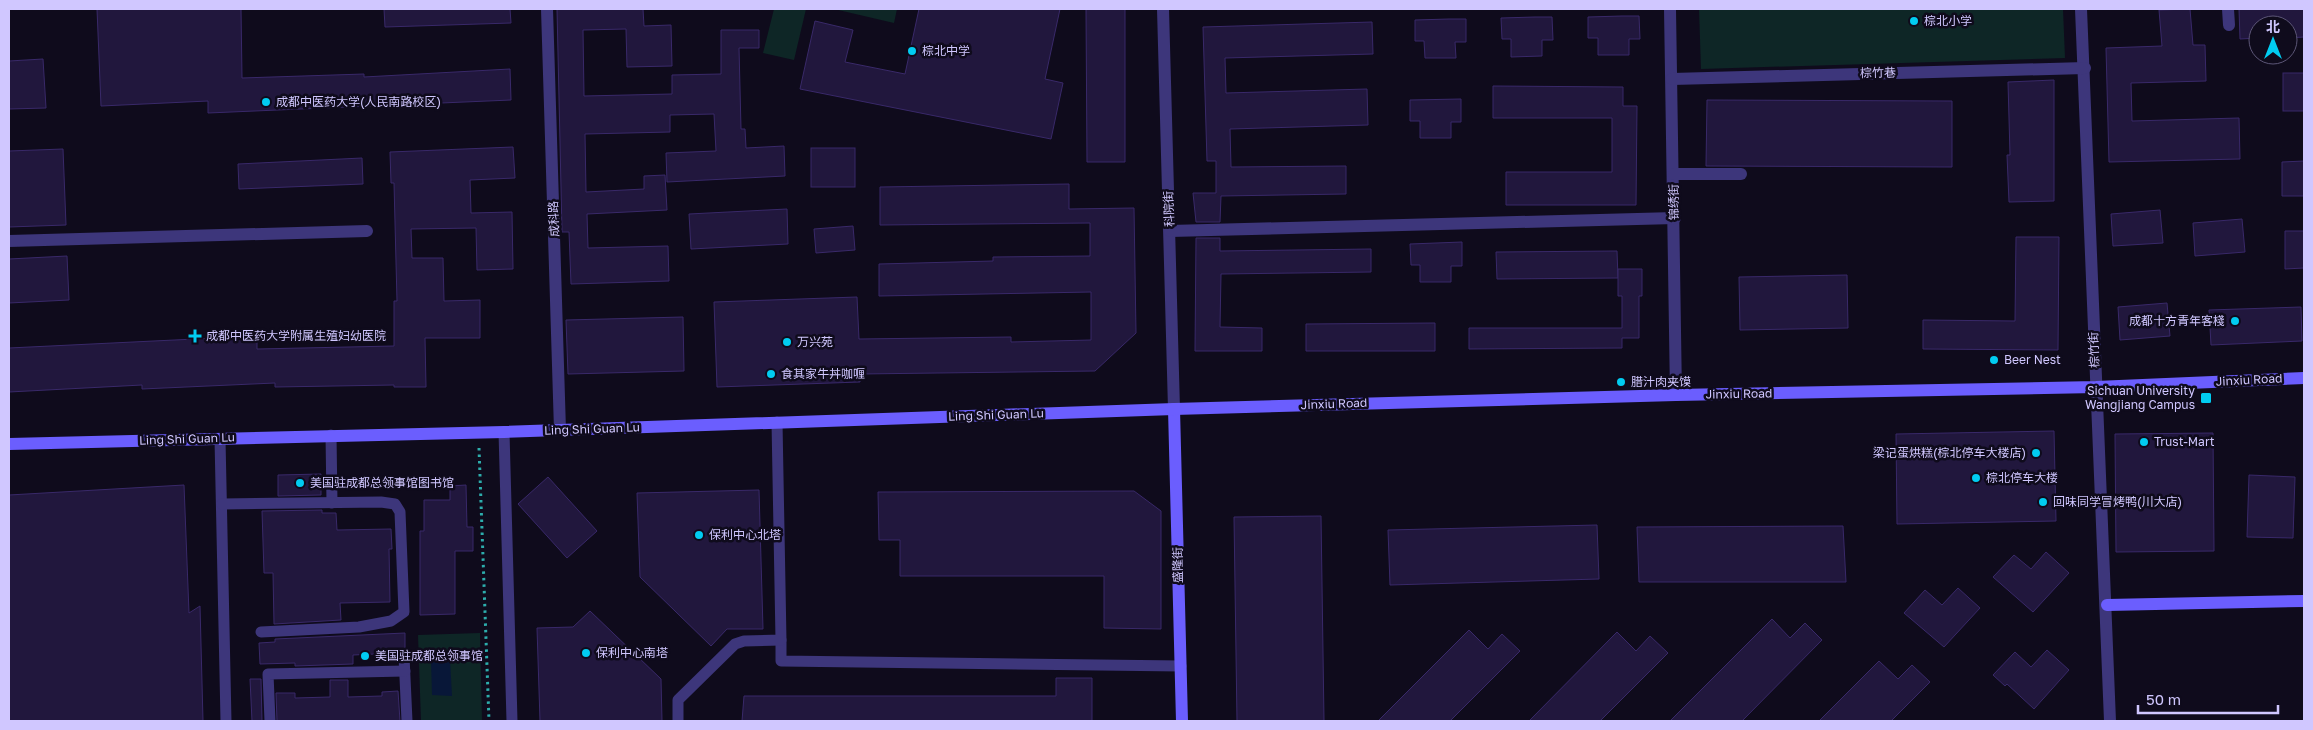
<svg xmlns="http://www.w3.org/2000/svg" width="2313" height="730" font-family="'Golos Text','Noto Sans SC',sans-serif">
<rect width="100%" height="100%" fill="#0f0b1c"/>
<g fill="#0e2626">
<path d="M 774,9 L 806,9 L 794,60 L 763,53 Z"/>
<path d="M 834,9 L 897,9 L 894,23 Z"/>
<path d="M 1699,9 L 2063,9 L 2065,58 L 1701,69 Z"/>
<path d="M 480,633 L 482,721 L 421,721 L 418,635 Z"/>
</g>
<path fill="#081738" d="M 431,660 L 450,660 L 452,696 L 432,695 Z"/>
<g fill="#21173d" stroke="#392969">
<path d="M 97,9 L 241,9 L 242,78 L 364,74 L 364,77 L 510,69 L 511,100 L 208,113 L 208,101 L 101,106 Z"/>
<path d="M 384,9 L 510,9 L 511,23 L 385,27 Z"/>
<path d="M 557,9 L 643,9 L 644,26 L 671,25 L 672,66 L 627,67 L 626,29 L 583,30 L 584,96 L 672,94 L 672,75 L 721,74 L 721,30 L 759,30 L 759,48 L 739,48 L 741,129 L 745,129 L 746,148 L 784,146 L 785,176 L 667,182 L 666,153 L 716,151 L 714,114 L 670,115 L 670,132 L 585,134 L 586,192 L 644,189 L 644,176 L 665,175 L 667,210 L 587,214 L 588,248 L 668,246 L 669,281 L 571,284 L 569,232 L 562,232 Z"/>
<path d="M 919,9 L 1060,9 L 1045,79 L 1063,83 L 1051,139 L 800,89 L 815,21 L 853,30 L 845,62 L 905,74 Z"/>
<path d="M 1086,9 L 1125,9 L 1125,162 L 1087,162 Z"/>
<path d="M 2190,9 L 2193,45 L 2205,45 L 2206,81 L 2131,83 L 2132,121 L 2239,118 L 2240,159 L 2109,162 L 2106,48 L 2162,46 L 2159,10 Z"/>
<path d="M 2239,9 L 2304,9 L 2304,37 L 2288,38 L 2288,25 L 2258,25 L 2258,38 L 2240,39 Z"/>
<path d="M 1622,16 L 1639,16 L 1640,39 L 1629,39 L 1629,55 L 1598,55 L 1598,38 L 1588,38 L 1588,17 Z"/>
<path d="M 1535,17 L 1552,17 L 1553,40 L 1542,40 L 1542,56 L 1511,57 L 1511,39 L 1502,39 L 1501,18 Z"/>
<path d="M 1449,19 L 1466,19 L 1466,42 L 1455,42 L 1456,58 L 1425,58 L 1424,41 L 1415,41 L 1415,20 Z"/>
<path d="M 1372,22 L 1373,54 L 1225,58 L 1226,93 L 1367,89 L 1368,125 L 1230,129 L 1231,167 L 1346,166 L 1346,194 L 1221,196 L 1220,222 L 1196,222 L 1193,193 L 1216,193 L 1216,161 L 1207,161 L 1203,27 Z"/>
<path d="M 43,59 L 46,108 L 9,109 L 9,61 Z"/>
<rect x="2283" y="73" width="21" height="38"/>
<path d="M 2054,80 L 2054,201 L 2009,202 L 2007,155 L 2010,155 L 2008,82 Z"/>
<path d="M 1493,86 L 1623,87 L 1623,106 L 1637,106 L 1636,205 L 1506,205 L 1506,172 L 1612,172 L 1612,118 L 1493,118 Z"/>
<path d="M 1461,99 L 1461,122 L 1451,122 L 1451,138 L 1420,138 L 1420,121 L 1410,121 L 1410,100 Z"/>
<path d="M 1707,100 L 1952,101 L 1952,167 L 1706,166 Z"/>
<path d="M 513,147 L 515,178 L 470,180 L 471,213 L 512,212 L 513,269 L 477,270 L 476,228 L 411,229 L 412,258 L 443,258 L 444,301 L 480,300 L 480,338 L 425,338 L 426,387 L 394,387 L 394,385 L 275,387 L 275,383 L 142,389 L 142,385 L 9,392 L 9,348 L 257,336 L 257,349 L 394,346 L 394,301 L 397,301 L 394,183 L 391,183 L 390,152 Z"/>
<rect x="811" y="148" width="44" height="39"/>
<path d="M 63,149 L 66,225 L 9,227 L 9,151 Z"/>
<path d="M 362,158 L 363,184 L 239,189 L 238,164 Z"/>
<path d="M 2304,161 L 2304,196 L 2282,196 L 2282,162 Z"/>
<path d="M 1069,184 L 1069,209 L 1134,208 L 1136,333 L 1095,371 L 860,374 L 860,382 L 717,387 L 714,302 L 857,297 L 859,339 L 1011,337 L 1011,342 L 1091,340 L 1091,292 L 879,296 L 879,264 L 993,261 L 993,257 L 1090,256 L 1090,223 L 880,225 L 880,187 Z"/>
<path d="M 787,209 L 788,244 L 691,249 L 689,214 Z"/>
<path d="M 2160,210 L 2163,243 L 2113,246 L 2111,214 Z"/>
<path d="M 2242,219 L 2245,252 L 2195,256 L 2193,223 Z"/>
<path d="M 853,226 L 855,250 L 816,253 L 814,229 Z"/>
<path d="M 2285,231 L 2304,231 L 2304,268 L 2285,269 Z"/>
<path d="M 2016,237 L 2059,237 L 2058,350 L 1923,349 L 1923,320 L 2015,321 Z"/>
<path d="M 1196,238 L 1220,238 L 1220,251 L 1371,249 L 1371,272 L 1221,274 L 1220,327 L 1262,328 L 1262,351 L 1195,351 Z"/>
<path d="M 1462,242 L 1462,266 L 1451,266 L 1451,282 L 1420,282 L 1420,265 L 1411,265 L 1410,244 Z"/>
<path d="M 1617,251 L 1618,278 L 1497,279 L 1496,252 Z"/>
<path d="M 67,256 L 69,300 L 9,303 L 9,259 Z"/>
<path d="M 1618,269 L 1642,269 L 1642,296 L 1639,296 L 1639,338 L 1622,338 L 1622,348 L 1469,349 L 1469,328 L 1622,328 L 1622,296 L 1618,296 Z"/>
<path d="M 1847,275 L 1848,328 L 1740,330 L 1739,277 Z"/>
<path d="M 2167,303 L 2170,336 L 2120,340 L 2118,307 Z"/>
<path d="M 2301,307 L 2302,341 L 2211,345 L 2209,310 Z"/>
<path d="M 683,317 L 684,371 L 568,374 L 566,320 Z"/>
<path d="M 1435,323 L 1435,351 L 1306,351 L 1306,324 Z"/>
<path d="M 2054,431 L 2056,521 L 1897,524 L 1896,434 Z"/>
<path d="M 2213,433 L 2214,551 L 2116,552 L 2115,434 Z"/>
<path d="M 321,474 L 321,495 L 278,496 L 278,475 Z"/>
<path d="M 2249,475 L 2295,477 L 2293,538 L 2247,537 Z"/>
<path d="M 548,477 L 597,531 L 567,558 L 518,504 Z"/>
<path d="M 184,485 L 189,613 L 200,606 L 203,721 L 9,721 L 9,495 Z"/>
<path d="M 466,485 L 467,527 L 473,527 L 473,551 L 455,551 L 455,614 L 420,615 L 420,531 L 424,531 L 424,500 L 450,500 L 450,486 Z"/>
<path d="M 759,490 L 763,629 L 727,629 L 711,646 L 640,577 L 637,493 Z"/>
<path d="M 1134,491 L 1161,511 L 1161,629 L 1104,628 L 1104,576 L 900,576 L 900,540 L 879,540 L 878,492 Z"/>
<path d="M 322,510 L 322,513 L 336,513 L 337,530 L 391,529 L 392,549 L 389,549 L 390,602 L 340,603 L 341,620 L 274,624 L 273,573 L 264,573 L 262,511 Z"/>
<path d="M 1321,516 L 1324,721 L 1237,721 L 1234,517 Z"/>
<path d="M 1597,525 L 1599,579 L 1390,585 L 1388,530 Z"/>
<path d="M 1843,526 L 1846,582 L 1639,582 L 1637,527 Z"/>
<path d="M 2046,552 L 2069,573 L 2033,612 L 1993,577 L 2014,555 L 2031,569 Z"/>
<path d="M 1958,588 L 1980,608 L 1944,647 L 1904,613 L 1925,590 L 1942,605 Z"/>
<path d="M 590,611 L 661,679 L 662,721 L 540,721 L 537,628 L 573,627 Z"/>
<path d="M 1772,619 L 1790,638 L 1805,623 L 1822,640 L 1742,721 L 1670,721 Z"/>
<path d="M 1469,630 L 1488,649 L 1502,634 L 1520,651 L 1450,721 L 1378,721 Z"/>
<path d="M 1617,632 L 1636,651 L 1650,636 L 1668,653 L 1600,721 L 1529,721 Z"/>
<path d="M 405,633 L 405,649 L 400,649 L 397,653 L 353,655 L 353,664 L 295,666 L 295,663 L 260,664 L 259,643 L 275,642 L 275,639 Z"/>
<path d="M 2047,650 L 2069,670 L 2034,709 L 2007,684 L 2005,686 L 1993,675 L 2015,652 L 2031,667 Z"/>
<path d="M 1879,661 L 1898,679 L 1912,665 L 1930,682 L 1891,721 L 1819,721 Z"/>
<path d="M 1056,678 L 1092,678 L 1092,721 L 742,721 L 744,696 L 1056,696 Z"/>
<path d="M 250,679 L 261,679 L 262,721 L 252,721 Z"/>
<path d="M 330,680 L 348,680 L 348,697 L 382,696 L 382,692 L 398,691 L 400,721 L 277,721 L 276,693 L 295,693 L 295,698 L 330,697 Z"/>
</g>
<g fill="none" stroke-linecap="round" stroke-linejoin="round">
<path stroke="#2dadac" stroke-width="3" stroke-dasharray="2.5 4" stroke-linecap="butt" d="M 479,448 L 489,721"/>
<g stroke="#3d367b" stroke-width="11">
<path d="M 504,432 L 512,721"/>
<path d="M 331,435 L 332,503"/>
<path d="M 220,439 L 226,721"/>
<path d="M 222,504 L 381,502 L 395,504 L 400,512 L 404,612 L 391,621 L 359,627 L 261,632"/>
<path d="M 781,640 L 781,661 L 1181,666"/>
<path d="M 404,656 L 407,721"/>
<path d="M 270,721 L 268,674 L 405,671"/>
<path d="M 678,721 L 678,700 L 735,644 L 744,641 L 781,640 L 777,422"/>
</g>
<g stroke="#3d367b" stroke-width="12">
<path d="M 547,9 L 560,430"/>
<path d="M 1163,9 L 1174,409"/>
<path d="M 1670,9 L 1676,395"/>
<path d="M 2081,9 L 2110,721"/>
<path d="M 2228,9 L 2229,25"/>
<path d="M 1672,79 L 2085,68"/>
<path d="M 1674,174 L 1741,174"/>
<path d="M 1170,231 L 1675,218"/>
<path d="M 9,241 L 367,231"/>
</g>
<g stroke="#6b5efe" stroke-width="12">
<path d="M 1174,409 L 1182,721"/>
<path d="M 9,444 L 504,432 L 1174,409 L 1676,395 L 2096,387 L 2304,378"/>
<path d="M 2107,605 L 2304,601"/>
</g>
</g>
<g fill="#01ccf1" stroke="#0f0b1c" stroke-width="2">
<circle cx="1914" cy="21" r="5"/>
<circle cx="912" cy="51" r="5"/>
<circle cx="266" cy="102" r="5"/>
<circle cx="2235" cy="321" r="5"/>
<path d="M192.5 328.5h5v5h5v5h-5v5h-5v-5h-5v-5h5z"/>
<circle cx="787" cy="342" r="5"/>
<circle cx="1994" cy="360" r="5"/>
<circle cx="771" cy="374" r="5"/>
<circle cx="1621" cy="382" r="5"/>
<rect x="2200" y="392" width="12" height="12" rx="2.5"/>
<circle cx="2144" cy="442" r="5"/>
<circle cx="2036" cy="453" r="5"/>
<circle cx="1976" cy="478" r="5"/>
<circle cx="300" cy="483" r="5"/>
<circle cx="2043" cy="502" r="5"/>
<circle cx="699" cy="535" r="5"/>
<circle cx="586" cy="653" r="5"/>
<circle cx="365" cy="656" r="5"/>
</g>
<g text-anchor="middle" stroke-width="5" stroke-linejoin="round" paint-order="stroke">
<g font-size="12" fill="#d0c7ff" stroke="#0f0b1c" text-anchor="start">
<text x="1924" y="25">棕北小学</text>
<text x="922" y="55">棕北中学</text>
<text x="276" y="106">成都中医药大学(人民南路校区)</text>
<text x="2225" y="325" text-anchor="end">成都十方青年客棧</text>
<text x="206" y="340">成都中医药大学附属生殖妇幼医院</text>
<text x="797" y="346">万兴苑</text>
<text x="2004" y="364">Beer Nest</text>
<text x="781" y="378">食其家牛丼咖喱</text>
<text x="1631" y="386">腊汁肉夹馍</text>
<text x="2195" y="395" text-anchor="end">Sichuan University<tspan x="2195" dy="14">Wangjiang Campus</tspan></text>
<text x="2154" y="446">Trust-Mart</text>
<text x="2026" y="457" text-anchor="end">梁记蛋烘糕(棕北停车大楼店)</text>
<text x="1986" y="482">棕北停车大楼</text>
<text x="310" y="487">美国驻成都总领事馆图书馆</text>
<text x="2053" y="506">回味同学冒烤鸭(川大店)</text>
<text x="709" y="539">保利中心北塔</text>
<text x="596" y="657">保利中心南塔</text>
<text x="375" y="660">美国驻成都总领事馆</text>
</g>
<g font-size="12" fill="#d0c7ff" stroke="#0f0b1c">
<text transform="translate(1878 73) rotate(-1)" y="4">棕竹巷</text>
<text transform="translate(1674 202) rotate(-91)" y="4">锦绣街</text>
<text transform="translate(1169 209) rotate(-92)" y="4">科院街</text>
<text transform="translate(554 219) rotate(-92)" y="4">成科路</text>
<text transform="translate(2094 350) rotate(-92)" y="4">棕竹街</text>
<text transform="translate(2249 380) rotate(-3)" y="4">Jinxiu Road</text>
<text transform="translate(1739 394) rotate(-1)" y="4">Jinxiu Road</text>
<text transform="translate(1334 404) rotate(-2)" y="4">Jinxiu Road</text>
<text transform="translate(996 415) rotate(-2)" y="4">Ling Shi Guan Lu</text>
<text transform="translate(592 429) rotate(-2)" y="4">Ling Shi Guan Lu</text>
<text transform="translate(187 439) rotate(-2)" y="4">Ling Shi Guan Lu</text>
<text transform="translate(1178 565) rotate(-91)" y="4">盛隆街</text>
</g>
</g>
<rect width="2313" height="730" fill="none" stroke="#d0c7ff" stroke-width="20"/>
<g transform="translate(2273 40)"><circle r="24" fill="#0f0b1c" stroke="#5c5677"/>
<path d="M0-4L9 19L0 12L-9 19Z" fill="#01ccf1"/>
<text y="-8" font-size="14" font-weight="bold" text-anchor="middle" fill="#d0c7ff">北</text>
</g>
<path d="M2138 705v8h140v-8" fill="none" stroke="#d0c7ff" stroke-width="2.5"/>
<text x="2146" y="705" font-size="15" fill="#d0c7ff" stroke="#0f0b1c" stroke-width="4" paint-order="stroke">50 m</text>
</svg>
